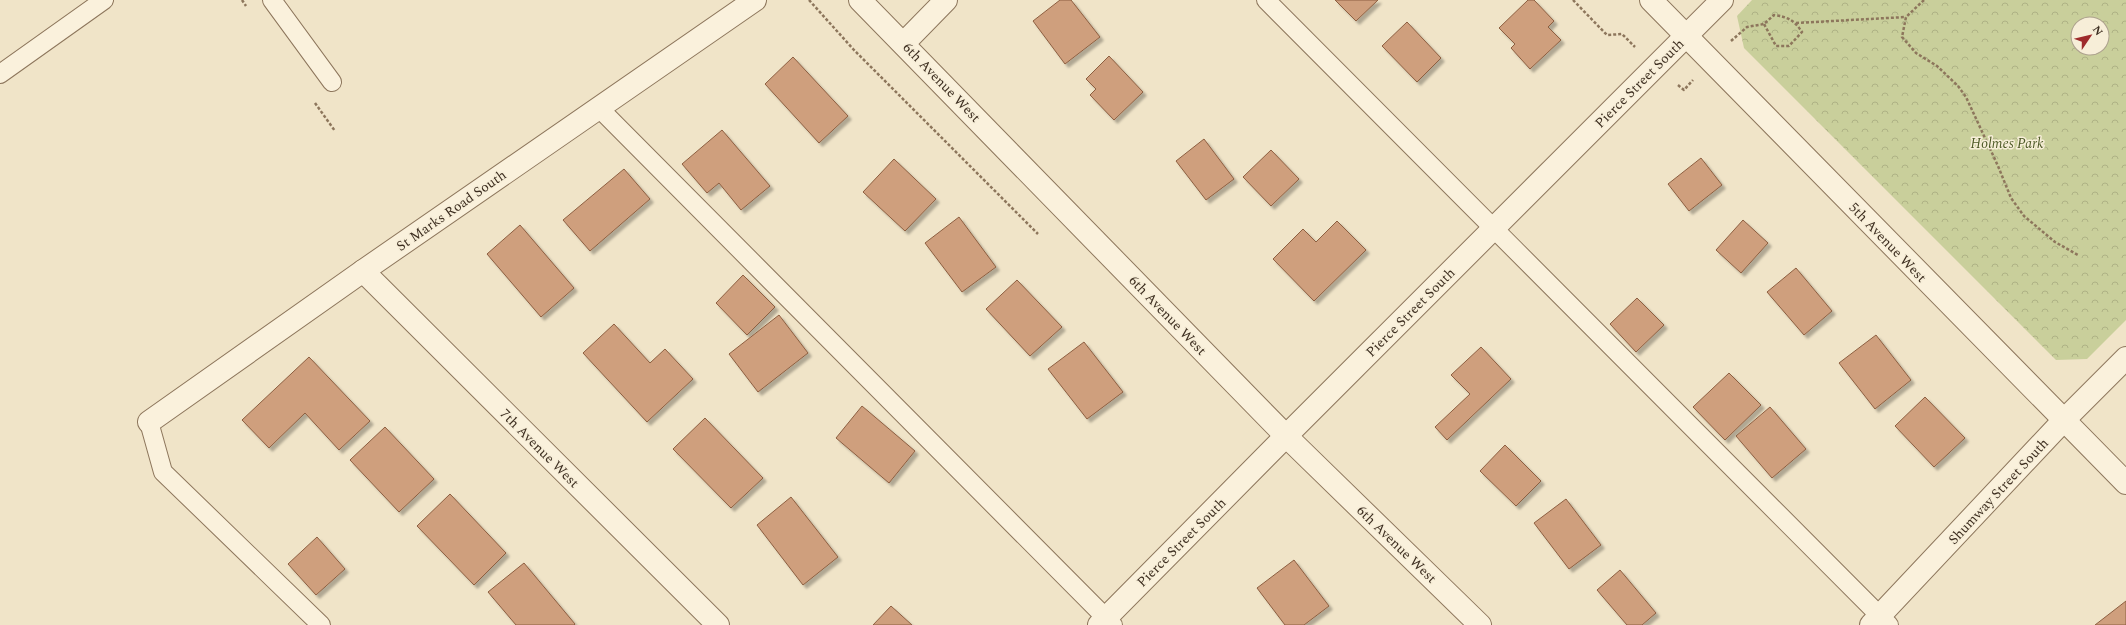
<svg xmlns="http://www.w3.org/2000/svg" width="2126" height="625" font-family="Spectral,serif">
<defs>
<pattern id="forest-crowns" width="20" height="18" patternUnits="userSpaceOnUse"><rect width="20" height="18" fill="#c9cf9b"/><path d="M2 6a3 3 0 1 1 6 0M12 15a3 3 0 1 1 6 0" fill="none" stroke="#aeb285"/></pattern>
<filter id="shadow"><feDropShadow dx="3.5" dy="3.5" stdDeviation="1" flood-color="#0004"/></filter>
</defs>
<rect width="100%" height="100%" fill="#f0e4c8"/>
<path fill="url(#forest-crowns)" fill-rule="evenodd" d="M 1752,0 L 2126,0 L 2126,320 L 2087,359 L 2056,360 L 1744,48 L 1737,16 ZM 2078,24 L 2102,24 L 2102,48 L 2078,48 Z"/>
<g fill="#cf9f7d" stroke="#8d5f41" filter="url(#shadow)">
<path d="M 1060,0 L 1071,0 L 1100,37 L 1065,64 L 1033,21 Z"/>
<path d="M 1335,0 L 1378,0 L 1356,21 Z"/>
<path d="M 1528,0 L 1534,0 L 1554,21 L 1548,27 L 1561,40 L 1530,69 L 1511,48 L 1515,44 L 1499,28 Z"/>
<path d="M 1407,22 L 1441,58 L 1417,82 L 1382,46 Z"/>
<path d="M 1109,56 L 1143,92 L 1114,120 L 1090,95 L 1096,89 L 1086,79 Z"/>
<path d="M 793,57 L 848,116 L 819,143 L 765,84 Z"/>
<path d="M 722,130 L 770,186 L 741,210 L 719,183 L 707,193 L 682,164 Z"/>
<path d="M 1204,139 L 1234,179 L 1206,200 L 1176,161 Z"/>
<path d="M 1271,150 L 1299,179 L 1271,206 L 1243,177 Z"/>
<path d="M 1701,158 L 1722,185 L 1689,211 L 1668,184 Z"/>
<path d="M 894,159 L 936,199 L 905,231 L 863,192 Z"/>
<path d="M 624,169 L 650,199 L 590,251 L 563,220 Z"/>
<path d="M 959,217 L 996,267 L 962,292 L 925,243 Z"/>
<path d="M 1743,220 L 1768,243 L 1741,273 L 1716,250 Z"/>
<path d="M 1337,221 L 1366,250 L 1314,301 L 1273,259 L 1303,229 L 1316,242 Z"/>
<path d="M 520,225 L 574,288 L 541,317 L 487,254 Z"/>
<path d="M 1796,268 L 1832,311 L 1804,335 L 1767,292 Z"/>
<path d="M 743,275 L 775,307 L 747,335 L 716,303 Z"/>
<path d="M 1017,280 L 1062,327 L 1030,356 L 986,309 Z"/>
<path d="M 1637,298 L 1664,325 L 1636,352 L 1610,324 Z"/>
<path d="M 779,315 L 808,353 L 758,392 L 729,354 Z"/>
<path d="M 614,324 L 650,363 L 665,349 L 693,379 L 647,422 L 583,353 Z"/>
<path d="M 1876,335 L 1911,380 L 1875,409 L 1839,363 Z"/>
<path d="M 1084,342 L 1123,392 L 1087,419 L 1048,369 Z"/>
<path d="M 1481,347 L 1511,379 L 1447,440 L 1435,427 L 1470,394 L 1451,375 Z"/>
<path d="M 309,357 L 370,421 L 339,450 L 305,413 L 269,448 L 242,420 Z"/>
<path d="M 1729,373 L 1761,405 L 1725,440 L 1693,407 Z"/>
<path d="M 1925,397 L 1965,438 L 1934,467 L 1895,426 Z"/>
<path d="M 862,406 L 915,451 L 889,483 L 836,438 Z"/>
<path d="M 1770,407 L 1806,449 L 1772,478 L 1736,436 Z"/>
<path d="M 705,418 L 763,478 L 731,508 L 673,449 Z"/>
<path d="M 385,427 L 434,479 L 399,512 L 350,460 Z"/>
<path d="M 1505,445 L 1541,481 L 1516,506 L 1480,471 Z"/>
<path d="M 450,494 L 506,553 L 474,585 L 417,526 Z"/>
<path d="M 791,497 L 838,557 L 803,585 L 757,525 Z"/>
<path d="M 1566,499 L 1601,545 L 1569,569 L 1534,523 Z"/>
<path d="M 317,537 L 345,569 L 316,595 L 288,564 Z"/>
<path d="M 1294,560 L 1329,606 L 1304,625 L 1285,625 L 1257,588 Z"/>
<path d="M 524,563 L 575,624 L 574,625 L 516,625 L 488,592 Z"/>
<path d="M 1620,570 L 1656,613 L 1642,625 L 1627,625 L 1597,590 Z"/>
<path d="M 2126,601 L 2126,625 L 2095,625 Z"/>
<path d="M 891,606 L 912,625 L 873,625 Z"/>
</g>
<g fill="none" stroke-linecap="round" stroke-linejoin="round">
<g stroke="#8d765c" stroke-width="20">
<g id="service">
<path d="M 272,0 L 332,82"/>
<path d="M 1266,0 L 1889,625"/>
<path d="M 0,74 L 104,0"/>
<path d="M 599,108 L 1113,625"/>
<path d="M 149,422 L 163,472 L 321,625"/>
</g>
</g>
<g stroke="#8d765c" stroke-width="24">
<g id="minor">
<path d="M 860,0 L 1286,436 L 1480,625"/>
<path d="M 1651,0 L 2126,483"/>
<path d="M 904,43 L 946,0"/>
<path d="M 363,271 L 718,625"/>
<path d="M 149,422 L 363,271 L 755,0"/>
<path d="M 1099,625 L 1286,436 L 1722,0"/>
<path d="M 1871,625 L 2063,421 L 2126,358"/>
</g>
</g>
<g stroke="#8d765c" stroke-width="2.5" stroke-dasharray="3 2" stroke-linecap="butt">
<path d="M 242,0 L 246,6"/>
<path d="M 809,0 L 854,50 L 1038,234"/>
<path d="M 1573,0 L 1607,35 L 1622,34 L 1635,47"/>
<path d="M 1924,0 L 1906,17 L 1902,37 L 1916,53 L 1937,66 L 1958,86 L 1966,97 L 1998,166 L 2011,198 L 2024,216 L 2055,242 L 2078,255"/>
<path d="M 1796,23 L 1906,17"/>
<path d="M 1731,41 L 1747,27 L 1764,24 L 1774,15 C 1788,17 1794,20 1802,32 L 1789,46 L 1776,46 L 1764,24"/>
<path d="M 1678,85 L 1684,90 L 1693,80"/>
<path d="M 315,103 L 335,131"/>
</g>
<use href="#service" stroke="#faf1dc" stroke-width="18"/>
<use href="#minor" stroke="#faf1dc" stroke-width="22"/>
</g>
<g text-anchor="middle" stroke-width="3" stroke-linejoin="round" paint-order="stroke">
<g font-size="14" fill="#3d2e20" stroke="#f7eed8">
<text transform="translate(942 82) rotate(46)" y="5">6th Avenue West</text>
<text transform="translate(1639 83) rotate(-45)" y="5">Pierce Street South</text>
<text transform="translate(451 210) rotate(-35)" y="5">St Marks Road South</text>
<text transform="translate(1888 242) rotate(46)" y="5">5th Avenue West</text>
<text transform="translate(1410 312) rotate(-45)" y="5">Pierce Street South</text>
<text transform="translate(1168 315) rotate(46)" y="5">6th Avenue West</text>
<text transform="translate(540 448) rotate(45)" y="5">7th Avenue West</text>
<text transform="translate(1998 491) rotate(-47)" y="5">Shumway Street South</text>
<text transform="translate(1181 542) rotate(-45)" y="5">Pierce Street South</text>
<text transform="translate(1397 544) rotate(44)" y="5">6th Avenue West</text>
</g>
<g font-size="14" font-style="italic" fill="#4d5a26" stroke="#f7eed8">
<text x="2007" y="148">Holmes Park</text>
</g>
</g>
<g transform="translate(2090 36) rotate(55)"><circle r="19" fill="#f7eed8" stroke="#ada18e"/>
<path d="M0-3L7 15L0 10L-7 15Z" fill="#9e2a2b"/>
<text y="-6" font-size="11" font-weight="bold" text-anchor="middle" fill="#3d2e20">N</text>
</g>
</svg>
